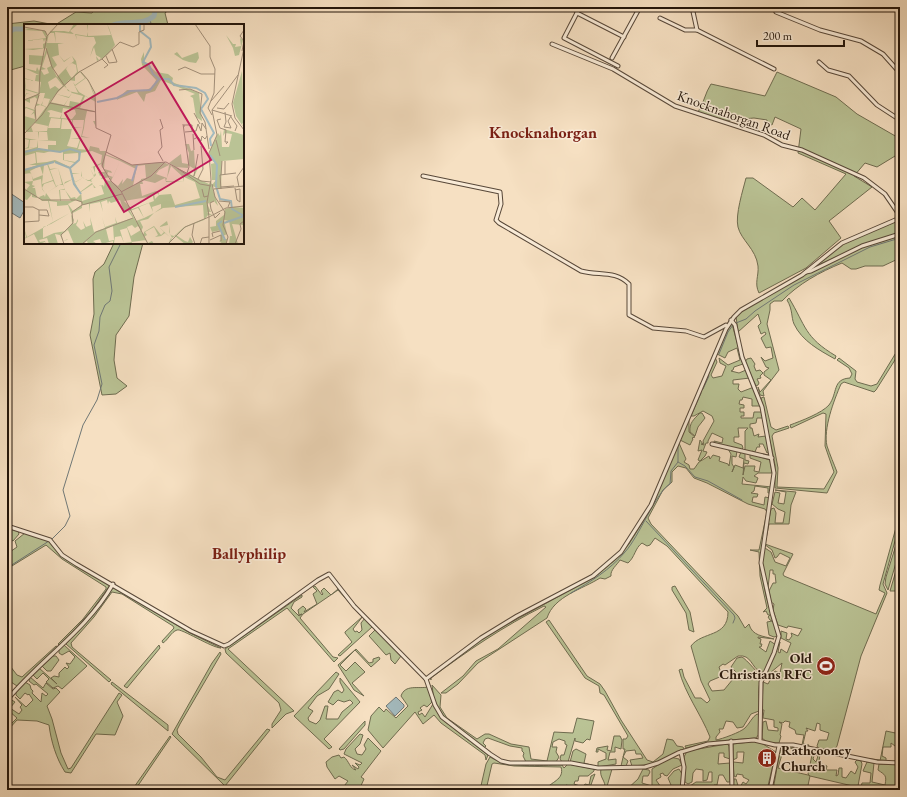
<svg xmlns="http://www.w3.org/2000/svg" width="907" height="797" font-family="'EB Garamond',serif">
<rect width="100%" height="100%" fill="#f6e0c2"/>
<filter id="stains"><feTurbulence type="fractalNoise" baseFrequency=".005" numOctaves="4"/><feColorMatrix values="0 0 0 0 .2 0 0 0 0 .09 0 0 0 0 .02 0 0 0 .5 -.17"/></filter>
<radialGradient id="worn" r=".72"><stop offset=".6" stop-color="#630" stop-opacity="0"/><stop offset="1" stop-color="#630" stop-opacity=".3"/></radialGradient>
<g fill="#bac395" stroke="#6f6c50">
<path d="M 96,7 L 172,7 L 165,13 L 168,25 L 25,25 L 25,66 L 7,71 L 7,24 L 34,21 L 55,25 L 76,12 L 92,13 Z"/>
<path d="M 777,72 L 836,97 L 857,114 L 897,137 L 900,125 L 900,153 L 877,167 L 865,163 L 854,176 L 872,187 L 829,221 L 841,238 L 806,268 L 759,293 C 754,283 759,276 758,266 C 756,249 741,240 738,227 C 735,215 743,190 746,178 L 753,178 L 793,207 L 802,198 L 815,210 L 846,174 L 798,153 L 801,129 L 775,117 L 772,125 L 767,123 L 767,120 L 754,118 L 719,121 L 698,112 C 704,103 705,93 711,84 L 765,96 Z"/>
<path d="M 900,219 L 900,233 L 862,245 L 810,269 L 843,244 Z"/>
<path d="M 900,235 L 900,258 L 883,266 L 865,266 L 856,269 L 851,269 L 842,263 C 820,272 798,284 782,301 L 774,301 L 770,304 L 770,310 L 767,324 L 779,370 L 763,391 L 764,396 L 760,395 L 758,387 L 760,392 L 771,380 L 764,375 L 764,372 L 769,368 L 766,367 L 761,357 L 765,361 L 773,358 L 771,347 L 766,348 L 761,338 L 766,334 L 765,332 L 761,334 L 758,326 L 761,323 L 758,314 L 738,332 L 736,316 L 742,311 C 781,288 820,265 862,247 C 874,242 887,239 900,235 Z"/>
<path d="M 114,243 L 143,243 L 134,277 L 129,316 L 116,335 L 114,360 L 117,378 L 127,386 L 116,394 L 102,395 L 90,335 L 94,314 L 93,279 L 95,272 L 104,264 Z"/>
<path d="M 789,298 C 806,326 804,337 836,356 L 835,359 C 819,350 802,341 794,324 C 791,317 793,310 787,300 Z"/>
<path d="M 732,324 L 743,364 L 734,367 L 733,370 L 731,371 L 739,373 L 746,370 L 750,378 L 733,380 L 733,384 L 739,384 L 738,389 L 741,392 L 754,387 L 760,406 L 752,406 L 752,399 L 743,397 L 742,400 L 740,400 L 739,404 L 744,405 L 744,408 L 740,408 L 740,412 L 744,412 L 744,416 L 741,416 L 741,418 L 753,418 L 754,412 L 763,412 L 763,418 L 757,418 L 756,423 L 750,424 L 750,428 L 752,428 L 754,436 L 759,434 L 758,437 L 766,436 L 770,451 L 767,453 L 763,444 L 759,444 L 760,447 L 757,447 L 755,452 L 752,451 L 751,452 L 768,455 L 770,457 L 745,451 L 745,431 L 748,428 L 738,428 L 739,437 L 734,437 L 734,442 L 742,445 L 743,448 L 741,450 L 714,443 L 714,441 L 722,443 L 723,438 L 712,433 L 708,441 L 708,443 L 706,443 L 703,451 L 707,452 L 705,456 L 700,461 L 698,460 L 702,450 L 698,451 L 700,440 L 703,444 L 701,444 L 704,445 L 703,441 L 714,421 L 712,416 L 703,411 L 694,416 L 691,416 L 715,357 L 717,362 L 711,375 L 713,378 L 722,376 L 726,366 L 720,363 L 719,358 L 728,365 L 740,360 L 737,348 L 728,352 L 725,358 L 717,354 L 727,329 Z"/>
<path d="M 900,346 L 900,352 L 876,390 L 874,392 L 844,382 L 841,384 C 834,400 823,429 827,446 C 830,455 834,464 837,472 L 827,493 L 775,488 L 775,465 L 761,398 L 764,397 L 771,427 L 776,430 L 788,426 L 789,428 L 774,433 L 772,436 L 778,468 L 777,487 L 824,489 L 834,472 L 825,446 L 826,414 L 823,413 L 791,428 L 790,425 C 801,421 822,413 829,405 C 838,393 832,379 850,378 L 852,374 L 849,368 L 837,360 L 839,358 L 856,371 L 855,379 L 857,382 L 871,386 L 877,384 Z"/>
<path d="M 751,358 L 755,364 L 754,366 L 756,371 L 760,370 L 763,373 L 760,376 L 761,378 L 757,379 L 759,383 L 758,385 L 756,386 L 745,362 L 747,359 Z"/>
<path d="M 700,413 L 702,413 L 705,418 L 698,427 L 695,436 L 690,432 C 689,423 694,419 700,413 Z"/>
<path d="M 688,420 L 689,420 L 689,432 L 695,437 L 692,438 L 693,439 L 690,445 L 680,440 Z"/>
<path d="M 679,443 L 686,459 L 684,462 L 689,465 L 690,469 L 694,469 L 699,462 L 709,456 L 710,459 L 713,455 L 720,457 L 719,461 L 728,464 L 729,466 L 731,454 L 728,449 L 737,451 L 736,457 L 732,456 L 732,464 L 734,467 L 732,472 L 735,465 L 743,468 L 744,459 L 739,457 L 741,452 L 745,453 L 745,460 L 749,461 L 748,464 L 744,463 L 743,475 L 745,466 L 755,466 L 754,471 L 759,472 L 761,462 L 750,458 L 750,454 L 770,460 L 772,473 L 758,473 L 754,476 L 758,478 L 756,483 L 746,481 L 743,477 L 742,484 L 772,487 L 771,493 L 768,493 L 768,488 L 755,486 L 754,491 L 751,493 L 758,494 L 757,497 L 753,497 L 752,502 L 764,505 L 765,497 L 770,498 L 760,563 L 766,596 L 778,636 L 774,637 L 769,635 L 767,622 L 772,621 L 770,620 L 768,617 L 770,615 L 768,615 L 766,611 L 763,612 L 767,608 L 760,576 L 759,552 L 750,550 L 759,550 L 767,512 L 765,509 L 748,504 L 707,483 L 694,478 L 686,468 L 678,466 L 672,472 L 672,482 L 663,490 L 648,518 L 651,524 L 738,616 L 745,628 L 749,624 C 752,636 763,636 774,639 L 758,637 L 758,638 L 761,639 L 760,644 L 762,644 L 761,647 L 759,647 L 766,652 L 770,641 L 776,645 L 764,672 L 761,672 C 751,668 752,654 738,656 L 725,665 L 723,664 L 719,667 L 722,676 L 710,681 L 708,684 L 712,691 L 724,690 L 733,679 L 742,680 L 735,677 L 738,674 L 731,667 L 737,658 L 742,657 C 746,659 761,676 761,678 C 761,681 759,685 759,688 C 758,695 760,703 759,711 L 751,714 L 743,727 L 737,728 L 733,722 L 726,721 L 723,729 L 719,729 L 720,732 L 716,737 L 716,740 C 722,739 741,732 745,728 C 750,723 752,717 757,714 L 760,715 L 759,734 L 756,738 L 717,741 L 686,748 L 685,746 L 708,741 L 710,737 C 701,714 685,694 679,670 L 682,669 L 684,677 L 695,698 L 701,698 L 707,703 L 710,700 L 701,681 L 691,646 C 702,631 728,638 728,612 L 667,546 L 655,538 L 650,545 L 647,546 L 642,543 C 635,548 635,557 628,563 L 620,560 C 617,565 610,570 611,576 L 605,579 L 600,578 C 583,589 554,596 547,618 L 478,663 L 458,684 L 446,693 L 441,693 L 463,676 L 476,661 L 498,649 L 546,607 L 544,606 C 504,626 467,651 431,678 L 431,680 L 430,677 L 486,636 L 594,577 L 616,559 L 629,544 L 647,515 Z"/>
<path d="M 775,490 L 796,492 L 791,505 L 789,524 L 769,524 L 765,544 L 793,554 L 783,574 L 784,576 L 876,614 L 885,593 L 879,590 L 880,585 L 897,524 L 900,523 L 883,584 L 887,593 L 861,656 L 837,746 L 833,752 L 819,749 L 817,746 L 819,740 L 827,740 L 829,733 L 820,730 L 820,724 L 817,723 L 815,731 L 806,728 L 808,731 L 806,731 L 803,744 L 809,745 L 808,747 L 802,745 L 804,735 L 796,734 L 795,730 L 789,727 L 790,722 L 785,721 L 783,723 L 779,722 L 782,724 L 780,735 L 781,736 L 779,743 L 767,742 L 762,738 L 763,722 L 766,721 L 768,730 L 778,731 L 778,728 L 774,727 L 774,720 L 763,718 L 764,710 L 762,710 L 763,682 L 768,684 L 775,671 L 780,673 L 782,663 L 764,678 L 780,642 L 778,652 L 780,653 L 781,649 L 787,653 L 791,643 L 781,638 L 781,631 L 787,633 L 786,639 L 789,640 L 792,636 L 791,633 L 798,636 L 802,629 L 788,626 L 787,628 L 778,625 L 773,610 L 774,604 L 771,602 L 769,591 L 773,583 L 776,583 L 775,574 L 773,574 L 773,570 L 770,570 L 768,588 L 762,565 L 764,548 L 765,548 L 771,552 L 775,562 L 786,566 L 790,558 L 780,553 L 777,557 L 775,558 L 772,550 L 764,544 L 771,509 L 774,508 L 776,513 L 775,523 L 783,523 L 785,512 L 778,509 L 772,504 L 775,492 L 780,493 L 778,503 L 784,504 L 786,492 Z"/>
<path d="M 7,527 L 18,531 L 19,534 L 13,541 L 11,540 L 7,543 Z"/>
<path d="M 900,532 L 900,549 L 888,590 L 885,584 L 886,577 Z"/>
<path d="M 25,533 L 47,540 L 65,559 L 110,585 L 93,609 L 60,646 L 58,644 L 83,619 L 106,589 L 106,587 L 62,559 L 46,545 L 7,569 L 7,554 L 17,547 L 15,541 Z"/>
<path d="M 900,557 L 900,585 L 898,591 L 890,591 Z"/>
<path d="M 336,585 L 363,616 L 353,629 L 355,632 L 357,631 L 359,633 L 362,630 L 361,623 L 365,618 L 372,627 L 340,656 L 338,655 L 352,642 L 345,633 L 345,632 L 362,617 L 338,590 L 303,614 L 300,618 L 333,657 L 338,658 L 334,662 L 287,608 L 228,649 L 294,711 L 286,714 L 272,728 L 272,724 L 281,710 L 279,703 L 226,653 L 225,649 L 302,595 L 302,597 L 294,602 L 291,608 L 299,616 L 302,614 L 299,615 L 298,610 L 303,606 L 306,609 L 304,612 L 317,604 L 313,594 L 317,591 L 313,587 L 315,586 L 322,595 L 323,594 L 321,591 L 324,588 L 331,595 L 338,589 Z"/>
<path d="M 675,586 L 690,612 L 694,632 L 689,630 L 686,613 L 672,590 L 672,587 Z"/>
<path d="M 115,588 L 190,633 L 221,648 C 212,648 181,628 177,630 C 171,632 168,640 163,643 L 162,641 L 174,628 L 173,626 L 122,594 L 112,592 L 94,617 L 71,643 L 72,647 L 111,680 L 109,682 L 66,644 L 111,589 Z"/>
<path d="M 549,620 L 587,676 L 600,684 L 605,691 L 621,720 L 647,760 L 653,762 L 663,754 L 667,739 L 673,740 L 677,746 L 683,747 L 684,749 L 655,764 L 632,766 L 630,760 L 643,758 L 641,754 L 636,754 L 635,750 L 626,751 L 623,757 L 628,761 L 626,766 L 621,766 L 625,749 L 623,749 L 623,739 L 626,739 L 628,736 L 604,695 L 600,693 L 599,686 L 585,678 L 546,622 Z"/>
<path d="M 376,629 L 401,656 L 395,664 L 391,660 L 390,653 L 386,655 L 369,636 Z"/>
<path d="M 64,645 L 87,666 L 62,689 L 58,686 L 53,688 L 46,682 L 49,679 L 43,673 L 37,679 L 32,674 L 39,668 L 57,684 L 51,678 L 54,676 L 59,677 L 59,673 L 65,667 L 67,669 L 69,667 L 66,663 L 70,664 L 75,657 L 69,651 L 62,655 L 59,653 L 59,650 Z"/>
<path d="M 159,645 L 160,648 L 127,688 L 124,686 Z"/>
<path d="M 56,646 L 58,647 L 17,686 L 11,682 L 7,686 L 7,662 L 17,675 L 22,677 Z"/>
<path d="M 356,649 L 369,663 L 373,662 L 373,659 L 379,657 L 380,659 L 371,667 L 355,650 L 340,665 L 346,671 L 355,662 L 365,672 L 352,683 L 364,696 L 354,690 L 338,665 Z"/>
<path d="M 220,652 L 221,654 L 180,724 L 177,730 L 178,734 L 201,757 L 217,777 L 225,780 L 267,729 L 270,730 L 225,786 L 172,734 L 212,663 Z"/>
<path d="M 53,656 L 56,656 L 59,660 L 51,671 L 47,671 L 42,666 Z"/>
<path d="M 336,672 L 339,674 L 329,689 L 317,696 L 308,708 L 313,711 L 308,718 L 309,721 L 316,724 L 320,720 L 325,706 L 328,706 L 326,719 L 338,719 L 342,712 L 353,703 L 350,700 L 344,702 L 338,700 L 333,705 L 328,702 L 334,692 L 338,690 L 342,693 L 344,690 L 340,682 L 340,678 L 360,702 L 324,739 L 332,747 L 329,749 L 294,716 Z"/>
<path d="M 30,677 L 43,688 L 46,683 L 53,689 L 56,688 L 60,692 L 47,706 L 52,719 L 61,753 L 68,769 L 71,768 L 119,693 L 122,695 L 117,702 L 123,716 L 115,735 L 96,734 L 71,773 L 65,772 C 56,758 51,741 49,725 L 37,721 L 17,720 L 7,731 L 7,727 L 10,723 L 7,719 L 12,723 L 17,718 L 9,711 L 10,709 L 7,708 L 7,703 L 10,699 L 15,702 L 10,708 L 19,714 L 22,710 L 20,707 L 22,705 L 15,697 L 26,707 L 33,700 L 29,694 L 28,695 L 25,693 L 20,699 L 16,695 L 16,692 L 25,682 L 30,685 L 31,689 L 33,691 L 32,693 L 41,702 L 42,693 L 46,696 L 48,694 L 36,684 L 34,685 L 29,681 Z"/>
<path d="M 112,682 L 168,725 L 168,731 L 111,684 Z"/>
<path d="M 432,685 L 441,695 L 440,707 L 447,718 L 477,739 L 485,734 L 489,734 L 511,744 L 529,747 L 531,759 L 547,761 L 554,732 L 573,733 L 577,718 L 594,721 L 590,740 L 587,739 L 583,743 L 575,741 L 575,738 L 568,762 L 562,762 L 560,759 L 561,755 L 564,755 L 567,745 L 565,744 L 565,741 L 559,739 L 553,742 L 552,747 L 557,747 L 556,752 L 559,757 L 556,762 L 526,762 L 523,756 L 524,753 L 522,751 L 522,748 L 510,746 L 488,738 L 485,739 L 483,743 L 486,746 L 484,748 L 442,715 L 434,701 Z"/>
<path d="M 428,687 L 432,702 L 427,707 L 424,705 L 420,708 L 422,710 L 418,712 L 419,715 L 422,713 L 425,717 L 433,704 L 444,721 L 488,755 L 486,760 L 485,755 L 441,723 L 434,715 L 423,724 L 415,712 L 383,748 L 368,730 L 371,716 L 379,707 L 384,712 L 386,709 L 396,718 L 408,706 L 401,696 C 405,684 418,689 428,687 Z"/>
<path d="M 365,721 L 365,725 L 344,749 L 340,750 L 339,749 Z"/>
<path d="M 886,731 L 900,734 L 900,743 L 897,742 L 895,746 L 891,743 L 891,747 L 883,747 L 882,756 L 886,758 L 886,761 L 890,761 L 862,758 L 880,761 Z"/>
<path d="M 360,734 L 363,735 L 360,744 L 355,749 L 357,754 L 362,755 L 366,749 L 364,745 L 368,738 L 381,751 L 361,777 L 364,779 L 359,790 L 341,790 L 348,781 L 339,776 L 335,779 L 327,767 L 326,762 L 332,757 L 339,755 L 341,758 L 344,757 C 349,761 350,769 356,770 L 352,765 L 358,769 L 359,767 L 355,763 L 360,765 L 362,763 L 344,754 L 346,749 Z"/>
<path d="M 170,736 L 171,737 L 135,790 L 132,790 Z"/>
<path d="M 614,736 L 620,736 L 622,740 L 621,749 L 615,747 L 615,752 L 610,752 L 608,760 L 616,759 L 616,764 L 598,767 L 598,762 L 606,759 L 606,753 L 598,749 L 598,752 L 596,752 L 597,748 L 608,746 L 607,750 L 611,751 Z"/>
<path d="M 758,741 L 776,752 L 767,790 L 733,790 L 734,779 L 736,779 L 739,789 L 743,782 L 746,784 L 749,780 L 743,777 L 743,775 L 737,774 L 736,777 L 734,776 L 733,762 L 743,763 L 744,752 L 737,752 L 737,758 L 733,760 L 733,744 Z"/>
<path d="M 727,744 L 729,746 L 730,759 L 724,757 L 724,753 L 719,753 L 718,764 L 730,763 L 730,782 L 727,782 L 723,775 L 719,775 L 717,785 L 714,785 L 713,790 L 684,790 L 696,782 L 712,782 L 712,772 L 709,772 L 707,780 L 703,781 L 703,770 L 696,769 L 693,773 L 692,782 L 688,784 L 685,782 L 684,757 L 687,751 Z"/>
<path d="M 786,746 L 815,752 L 813,759 L 816,762 L 818,756 L 816,755 L 816,752 L 820,753 L 819,763 L 821,764 L 819,770 L 821,770 L 822,764 L 827,766 L 826,770 L 837,770 L 836,776 L 838,775 L 839,768 L 842,768 L 842,777 L 846,778 L 851,771 L 855,774 L 858,767 L 855,762 L 857,760 L 861,761 L 862,764 L 858,786 L 861,787 L 862,783 L 870,783 L 871,773 L 863,771 L 867,762 L 874,763 L 872,782 L 885,785 C 887,775 885,775 878,770 L 879,764 L 900,764 L 900,776 L 897,778 L 895,789 L 897,790 L 870,790 L 810,776 L 808,774 L 812,755 L 802,750 L 788,748 L 783,751 L 778,768 L 808,775 L 810,776 L 807,790 L 773,790 L 780,751 Z"/>
<path d="M 576,749 L 586,754 L 584,763 L 595,766 L 570,762 L 573,751 Z"/>
<path d="M 490,757 C 510,769 539,765 562,765 L 564,768 L 568,764 L 594,769 L 594,771 L 588,776 L 579,776 L 578,781 L 575,781 L 574,784 L 583,787 L 585,784 L 589,785 L 591,776 L 595,774 L 589,790 L 588,790 L 587,787 L 587,790 L 582,790 L 582,787 L 580,789 L 566,785 L 565,790 L 545,790 C 550,782 565,780 561,767 L 514,766 L 494,763 L 492,764 L 486,790 L 480,790 L 486,764 Z"/>
<path d="M 670,757 L 679,759 L 682,765 L 673,769 L 667,776 L 664,775 L 663,773 L 660,774 L 661,777 L 656,780 L 663,790 L 626,790 L 638,779 L 643,769 L 649,770 L 650,772 L 648,776 L 643,776 L 642,783 L 652,786 L 652,769 Z"/>
<path d="M 601,769 L 612,769 L 606,790 L 595,790 L 596,788 L 605,789 C 606,780 599,778 601,769 Z"/>
<path d="M 679,769 L 682,774 L 680,790 L 665,790 L 671,785 L 668,778 L 674,771 Z"/>
</g>
<g fill="#a3babe" stroke="#707876">
<path d="M 7,191 L 25,203 L 25,209 L 20,218 L 7,210 Z"/>
<path d="M 396,697 L 404,705 L 404,707 L 395,716 L 386,706 Z"/>
</g>
<g fill="none" stroke-linecap="round" stroke-linejoin="round">
<g stroke="#707876" stroke-width="1">
<path d="M 149,19 L 152,25"/>
<path d="M 736,323 L 746,319 L 755,311 L 794,285 L 870,247 L 900,238"/>
<path d="M 719,354 L 728,332 L 733,325"/>
<path d="M 703,389 L 709,376"/>
<path d="M 693,411 L 701,393"/>
<path d="M 678,462 L 685,466 L 695,477 L 708,481 L 742,500"/>
<path d="M 646,521 L 734,615 L 735,618 L 733,623"/>
<path d="M 52,539 L 65,526 L 70,516 L 63,490 L 83,425 L 97,400 L 102,384 L 94,345 L 99,331 L 100,317 L 105,305 L 110,301 L 112,291 L 109,267 L 121,243"/>
<path d="M 7,568 L 49,541"/>
<path d="M 571,593 C 590,582 610,570 625,552 C 639,537 656,492 670,484 L 671,471 L 678,462 L 678,446"/>
</g>
<g stroke="#a3babe" stroke-width="5">
<path d="M 113,25 C 128,19 141,27 154,16 L 156,7"/>
<path d="M 7,33 L 14,29 L 25,29"/>
</g>
<g stroke="#584839" stroke-width="5">
<g id="minor">
<path d="M 580,7 L 564,38 L 618,66"/>
<path d="M 692,7 L 697,30"/>
<path d="M 776,12 L 820,30 L 861,41 L 883,54 L 900,73"/>
<path d="M 577,13 L 624,37"/>
<path d="M 660,18 L 685,30 L 697,30 L 774,69"/>
<path d="M 552,44 L 613,69 L 675,106 L 764,135 L 782,145 L 802,150 L 864,178 L 885,194 L 900,216"/>
<path d="M 612,58 L 640,7"/>
<path d="M 819,62 L 828,70 L 849,76 L 877,105 L 900,120"/>
<path d="M 423,176 L 500,192 L 501,204 L 496,220 L 499,223 L 581,271 C 599,276 615,270 629,284 L 629,315 L 653,328 L 686,331 L 704,337 L 726,325 L 727,326"/>
<path d="M 806,272 L 811,271 L 862,246 L 900,234"/>
<path d="M 731,320 L 735,325 L 742,357 L 762,407 L 774,473 L 761,563 L 772,613 L 779,636 L 774,653 L 761,682 L 760,740"/>
<path d="M 712,444 L 772,458"/>
<path d="M 7,526 L 50,540 L 62,555 L 76,564 L 191,631 L 224,646 L 229,644 L 318,580 L 329,574 L 354,606 L 426,679 L 435,705 L 442,717 L 490,754 L 501,761 L 510,763 L 571,763 L 598,768 L 645,767 L 658,763 L 678,753 L 708,744 L 754,740 L 775,745 L 793,745 L 877,762 L 900,763"/>
<path d="M 426,679 L 481,638 L 517,616 L 593,576 L 621,552 L 651,505 L 726,329 L 734,317 L 741,310 L 802,275 L 842,243 L 900,218"/>
<path d="M 7,700 C 40,660 87,630 113,584"/>
<path d="M 731,741 L 732,790"/>
<path d="M 681,752 L 684,767 L 682,790"/>
<path d="M 770,790 L 779,746"/>
</g>
</g>
<g stroke="#24160b" stroke-width="5.5">
<path id="major" d="M 894,7 L 900,10"/>
</g>
<use href="#minor" stroke="#f9ebd7" stroke-width="3"/>
<use href="#major" stroke="#ebc081" stroke-width="3.5"/>
</g>
<defs>
<g id="stadium-disc" transform="scale(1)"><circle r="9.5" fill="#8f2418" stroke="#f9ebd7"/><path d="M0-5a6.5 5 0 1 0 0 10a6.5 5 0 1 0 0-10ZM-3.5-1.8h7v3.6h-7Z" fill="#fff"/></g>
<g id="building-disc" transform="scale(1)"><circle r="9.5" fill="#8f2418" stroke="#f9ebd7"/><path d="M-4-6H4V6H1V3H-1V6H-4ZM-2.5-4.3h1.7v1.8h-1.7ZM.8-4.3h1.7v1.8H.8ZM-2.5-1h1.7V.8h-1.7ZM.8-1h1.7V.8H.8Z" fill="#fff"/></g>
</defs>
<g fill-rule="evenodd">
<use href="#stadium-disc" x="826" y="666"/>
<use href="#building-disc" x="767" y="758"/>
</g>
<g text-anchor="middle" stroke-width="3" stroke-linejoin="round" paint-order="stroke">
<g font-size="14" fill="#24160b" stroke="#f9ebd7">
<text transform="translate(734 115) rotate(20)" y="5">Knocknahorgan Road</text>
</g>
<g font-size="14" font-weight="bold" fill="#24160b" stroke="#f9ebd7" text-anchor="end">
<text x="812" y="663">Old<tspan x="812" dy="16">Christians RFC</tspan></text>
<text x="781" y="755" text-anchor="start">Rathcooney<tspan x="781" dy="16">Church</tspan></text>
</g>
<g font-size="16" font-weight="bold" fill="#7a1f14" stroke="#f9ebd7">
<text x="543" y="138">Knocknahorgan</text>
<text x="249" y="559">Ballyphilip</text>
</g>
</g>
<g transform="translate(24 24)">
<rect width="220" height="220" fill="#f6e0c2"/>
<path d="M 35,0 L 26,7 L 40,7 L 45,8 L 50,0 L 70,0 L 64,1 L 63,7 L 63,1 L 53,1 L 46,7 L 50,10 L 31,8 L 32,19 L 40,19 L 34,20 L 35,31 L 40,37 L 48,32 L 40,38 L 44,42 L 42,45 L 46,52 L 48,54 L 53,48 L 52,41 L 48,39 L 45,41 L 50,37 L 48,32 L 52,37 L 54,48 L 53,49 L 56,47 L 64,56 L 72,77 L 72,103 L 69,97 L 71,97 L 71,88 L 63,87 L 61,96 L 68,97 L 61,96 L 60,104 L 71,104 L 60,104 L 58,112 L 66,114 L 57,113 L 59,104 L 48,104 L 46,114 L 57,114 L 54,125 L 65,126 L 66,122 L 75,124 L 76,127 L 82,127 L 81,130 L 97,136 L 83,128 L 108,141 L 139,138 L 151,143 L 145,139 L 157,130 L 158,139 L 164,140 L 165,129 L 161,120 L 165,120 L 167,127 L 170,126 L 171,143 L 174,144 L 170,153 L 185,160 L 187,157 L 188,161 L 192,156 L 188,156 L 187,140 L 191,139 L 186,134 L 186,126 L 194,109 L 196,112 L 197,106 L 198,123 L 205,123 L 208,110 L 201,109 L 199,112 L 200,105 L 220,111 L 220,135 L 198,137 L 197,165 L 188,162 L 194,182 L 190,177 L 183,180 L 187,188 L 183,188 L 188,191 L 184,191 L 180,196 L 162,203 L 152,211 L 161,217 L 166,205 L 161,217 L 164,218 L 166,213 L 169,218 L 167,220 L 161,220 L 151,212 L 148,214 L 145,208 L 145,201 L 146,211 L 150,212 L 160,203 L 170,199 L 170,191 L 170,199 L 180,195 L 179,181 L 139,184 L 130,189 L 137,184 L 137,180 L 128,183 L 129,188 L 125,179 L 115,183 L 120,194 L 130,189 L 124,195 L 116,197 L 119,203 L 117,208 L 120,210 L 120,208 L 130,202 L 137,211 L 140,208 L 135,203 L 143,197 L 144,201 L 135,203 L 148,215 L 144,220 L 147,214 L 141,209 L 137,212 L 131,213 L 134,211 L 130,203 L 121,208 L 123,211 L 120,213 L 124,219 L 128,217 L 130,220 L 124,219 L 122,216 L 93,220 L 100,219 L 97,212 L 91,213 L 90,219 L 92,220 L 89,220 L 89,217 L 78,220 L 76,215 L 69,217 L 73,220 L 64,220 L 63,217 L 59,220 L 50,220 L 44,206 L 37,211 L 39,217 L 44,215 L 43,216 L 39,217 L 36,211 L 31,210 L 34,220 L 25,220 L 23,214 L 15,216 L 16,218 L 21,217 L 22,220 L 21,218 L 15,220 L 10,210 L 0,215 L 2,213 L 0,204 L 3,213 L 29,198 L 24,177 L 18,177 L 15,173 L 20,171 L 21,173 L 22,169 L 32,163 L 29,157 L 20,160 L 18,164 L 21,169 L 18,165 L 17,155 L 9,157 L 7,149 L 0,150 L 0,146 L 13,141 L 5,141 L 12,139 L 11,129 L 0,132 L 0,127 L 13,123 L 0,125 L 4,123 L 5,116 L 1,115 L 0,118 L 0,114 L 13,116 L 6,116 L 5,124 L 13,123 L 14,116 L 14,124 L 19,126 L 24,126 L 24,121 L 32,121 L 32,117 L 14,116 L 24,116 L 23,108 L 15,108 L 14,115 L 14,108 L 2,108 L 0,111 L 2,107 L 0,103 L 3,104 L 0,103 L 0,92 L 11,95 L 10,89 L 7,91 L 10,87 L 2,84 L 1,85 L 0,84 L 2,83 L 11,86 L 13,75 L 11,73 L 6,75 L 6,79 L 0,76 L 15,70 L 2,66 L 2,69 L 8,71 L 3,69 L 0,75 L 2,69 L 0,54 L 11,57 L 12,51 L 15,51 L 0,44 L 12,47 L 13,43 L 15,47 L 17,41 L 5,40 L 5,31 L 20,32 L 23,22 L 22,24 L 9,26 L 0,25 L 19,24 L 19,20 L 23,18 L 21,15 L 20,18 L 19,15 L 0,17 L 22,14 L 18,7 L 0,6 L 4,5 L 0,4 L 22,7 L 23,13 L 27,6 ZM 25,9 L 30,9 L 32,19 L 23,19 ZM 23,28 L 27,42 L 23,44 L 25,49 L 20,51 L 17,46 L 22,45 L 18,43 ZM 35,31 L 40,38 L 35,41 L 40,38 L 44,42 L 33,53 L 29,45 L 33,41 L 28,33 ZM 56,48 L 61,54 L 51,61 L 49,58 L 54,69 L 44,67 L 41,61 L 45,56 L 51,57 L 51,52 ZM 32,53 L 39,62 L 35,65 L 31,62 L 26,65 L 24,58 ZM 62,54 L 67,62 L 60,67 L 67,62 L 70,70 L 65,74 L 55,68 L 51,62 ZM 1,55 L 17,58 L 16,64 L 13,63 L 16,64 L 15,69 L 2,65 ZM 40,62 L 48,69 L 45,73 L 32,70 ZM 16,69 L 21,69 L 19,77 L 20,74 L 26,75 L 23,83 L 18,81 L 19,77 L 17,81 L 12,79 ZM 48,69 L 59,72 L 56,79 L 46,77 L 45,82 L 40,82 ZM 32,70 L 45,74 L 40,81 L 26,78 ZM 61,72 L 72,78 L 71,87 L 56,84 ZM 16,81 L 22,83 L 11,98 L 12,82 ZM 39,84 L 51,86 L 52,90 L 48,95 L 37,94 ZM 27,86 L 38,89 L 36,94 L 25,93 L 26,89 L 23,87 ZM 27,94 L 37,95 L 36,104 L 24,104 ZM 38,95 L 48,96 L 48,105 L 37,105 ZM 49,96 L 60,96 L 59,104 L 48,103 ZM 10,99 L 24,102 L 23,107 L 9,108 L 7,102 ZM 46,114 L 56,115 L 53,124 L 43,122 ZM 27,127 L 39,128 L 39,136 L 51,139 L 46,143 L 31,136 L 23,138 L 20,129 ZM 68,127 L 78,131 L 77,139 L 66,144 L 70,153 L 64,157 L 58,153 L 57,147 L 63,145 L 57,147 L 57,152 L 59,154 L 51,158 L 48,150 L 56,149 L 48,149 L 46,144 L 55,136 L 56,129 ZM 12,128 L 20,129 L 23,138 L 13,139 ZM 54,129 L 55,135 L 51,138 L 40,136 L 40,130 ZM 81,131 L 96,137 L 89,153 L 83,151 L 84,148 L 88,149 L 87,147 L 80,145 ZM 96,137 L 112,145 L 109,156 L 103,154 L 98,160 L 99,155 L 94,162 L 87,157 ZM 31,138 L 46,144 L 49,155 L 41,158 L 40,160 L 49,155 L 57,170 L 52,175 L 51,173 L 47,174 L 41,166 L 34,144 L 26,145 L 24,140 ZM 23,140 L 29,156 L 18,160 L 20,141 ZM 77,140 L 81,148 L 74,148 L 76,152 L 80,150 L 77,155 L 86,153 L 86,157 L 81,156 L 80,163 L 79,161 L 71,163 L 68,159 L 56,168 L 50,159 L 59,154 L 68,158 L 67,156 L 72,151 L 71,149 L 70,152 L 66,144 L 69,143 L 71,149 L 71,143 ZM 121,141 L 122,154 L 117,155 L 117,151 L 117,156 L 109,162 L 113,142 ZM 145,141 L 143,154 L 132,150 L 135,146 ZM 164,141 L 172,146 L 169,152 L 151,143 L 164,144 ZM 16,142 L 19,151 L 9,155 L 6,147 ZM 147,142 L 159,153 L 160,158 L 142,157 ZM 34,144 L 38,160 L 32,162 L 26,146 ZM 160,153 L 171,158 L 176,174 L 151,181 L 147,170 L 135,171 L 131,175 L 130,169 L 132,170 L 133,167 L 133,169 L 135,171 L 134,167 L 132,167 L 118,172 L 116,160 L 119,160 L 118,156 L 131,159 L 141,154 L 142,158 L 160,158 ZM 69,160 L 70,164 L 77,161 L 80,170 L 58,177 L 57,168 ZM 35,161 L 39,161 L 41,165 L 35,166 L 36,177 L 27,176 L 22,169 ZM 36,166 L 41,166 L 47,177 L 37,177 ZM 129,170 L 129,173 L 125,174 L 129,173 L 130,177 L 108,185 L 100,177 L 124,173 ZM 52,176 L 57,178 L 58,181 L 49,187 L 44,180 ZM 83,176 L 84,180 L 85,177 L 87,179 L 96,176 L 100,188 L 104,187 L 109,194 L 93,199 L 91,193 L 92,199 L 81,203 L 78,193 L 81,204 L 70,208 L 66,193 L 67,201 L 62,203 L 59,197 L 61,204 L 57,206 L 52,201 L 54,197 L 54,195 L 52,199 L 48,200 L 50,196 L 47,190 L 58,184 L 58,181 L 65,180 L 66,188 L 66,180 L 76,178 L 79,188 L 77,178 ZM 25,177 L 33,178 L 33,182 L 44,181 L 47,189 L 48,199 L 42,207 L 30,209 L 27,200 L 46,189 L 29,198 ZM 114,184 L 120,194 L 112,197 L 106,187 ZM 27,200 L 30,209 L 19,214 L 19,203 ZM 108,201 L 111,204 L 114,202 L 117,206 L 107,212 L 103,203 ZM 89,202 L 90,216 L 85,217 L 82,205 ZM 103,204 L 108,219 L 100,219 L 96,206 ZM 83,0 L 85,4 L 91,21 L 83,31 L 79,34 L 73,37 L 72,32 L 75,36 L 77,34 L 72,31 L 70,23 L 66,33 L 69,23 L 72,19 L 70,13 L 64,13 L 52,11 L 53,16 L 51,10 L 63,12 L 63,8 L 64,12 L 87,11 ZM 202,11 L 209,20 L 212,20 L 211,23 L 217,22 L 216,14 L 219,16 L 215,31 L 211,32 L 209,24 ZM 120,28 L 120,37 L 132,48 L 144,50 L 149,54 L 148,58 L 175,69 L 178,97 L 172,93 L 169,74 L 166,72 L 171,70 L 137,56 L 131,67 L 122,70 L 120,78 L 113,68 L 92,76 L 103,66 L 122,66 L 129,63 L 132,56 L 118,41 L 117,35 ZM 153,28 L 158,34 L 174,28 L 175,34 L 172,39 L 165,38 L 159,36 L 150,30 ZM 218,47 L 220,98 L 218,100 L 220,104 L 212,92 L 209,79 ZM 9,157 L 8,161 L 11,162 L 8,164 L 11,164 L 13,174 L 8,173 L 8,170 L 3,176 L 0,175 L 0,162 L 2,166 L 6,161 L 0,158 ZM 210,183 L 220,184 L 220,201 L 208,200 L 214,220 L 205,220 L 206,212 L 208,212 L 205,197 L 200,196 L 203,210 L 199,212 L 199,215 L 203,215 L 202,220 L 199,220 L 195,217 L 197,216 L 197,206 L 188,208 L 186,203 L 192,202 L 192,197 L 200,191 L 201,185 Z" fill="#bac395" fill-rule="evenodd"/>
<path fill="none" stroke="#a3babe" stroke-width="2" d="M 116,0 L 116,7 L 126,15 L 127,23 L 119,38 L 125,41 L 129,50 L 135,55 L 145,55 L 150,61 L 172,64 L 181,69 L 184,75 L 177,85 L 190,109 L 186,115 L 187,122M 73,78 L 93,74 L 106,67 L 126,66 L 135,55M 0,128 L 15,125 L 36,128 L 46,125 L 56,128 L 55,136 L 46,144M 186,131 L 193,141 L 192,162 L 196,175 L 207,177 L 208,185 L 220,192M 31,138 L 46,144 L 50,160 L 57,170M 0,146 L 30,138M 108,157 L 113,141M 151,183 L 182,177M 198,197 L 194,200 L 201,216M 200,199 L 220,192"/>
<path fill="none" stroke="#a28f79" stroke-width="1" d="M 171,0 L 186,22 L 186,33 L 191,45 L 190,69 L 184,84 L 188,91M 0,3 L 21,7 L 23,11M 22,24 L 28,43 L 40,61M 220,24 L 208,80 L 211,94 L 220,106M 218,27 L 220,17 L 216,12 L 220,6M 82,32 L 85,39 L 93,38 L 88,25M 78,35 L 84,41 L 80,44M 154,46 L 161,43 L 177,50 L 191,50M 57,48 L 64,56 L 71,69 L 72,104 L 87,111 L 78,142 L 87,157 L 97,167 L 124,220M 155,66 L 166,65 L 178,70 L 176,89 L 181,98 L 185,125M 0,76 L 15,70 L 16,48 L 23,12 L 34,0M 187,77 L 200,62M 26,79 L 72,88M 193,84 L 200,85 L 205,79M 188,86 L 208,92M 201,88 L 202,98 L 200,103 L 207,104 L 204,97 L 207,92M 170,89 L 176,100M 207,93 L 213,102 L 211,107M 136,95 L 139,104 L 136,106 L 138,123 L 134,128 L 139,137M 197,95 L 193,96 L 196,104 L 202,106 L 201,118 L 204,118 L 202,120M 12,97 L 11,84 L 15,71M 159,100 L 165,143 L 163,149M 160,103 L 160,101 L 168,101 L 168,107M 161,108 L 172,107 L 174,100 L 177,107 L 178,99 L 182,105M 0,110 L 18,91 L 34,67 L 55,48 L 78,35 L 96,18 L 109,23 L 115,20 L 115,8 L 120,6 L 120,0M 169,110 L 170,126M 170,115 L 174,113 L 177,117 L 178,112 L 181,115 L 183,112M 192,116 L 196,132M 82,128 L 108,141 L 142,138 L 177,157 L 187,158M 153,144 L 176,160 L 187,162M 201,150 L 201,137M 197,151 L 198,137M 170,152 L 174,130M 174,155 L 179,145 L 177,122M 188,160 L 191,173 L 201,188 L 199,201 L 204,213 L 202,220M 197,163 L 210,162M 215,163 L 213,153 L 220,143M 211,164 L 213,176 L 216,178 L 216,165 L 211,166M 0,165 L 18,176 L 52,176 L 58,178 L 58,181M 178,165 L 180,173 L 184,172M 190,165 L 220,162M 197,165 L 196,151 L 212,149M 97,168 L 127,152 L 141,138M 190,177 L 186,179 L 187,185 L 191,194 L 196,189M 195,177 L 206,178 L 204,183M 0,183 L 9,183 L 15,186M 0,198 L 15,197 L 15,186 L 23,186 L 25,192 L 15,191M 170,199 L 168,211 L 171,220M 189,213 L 188,209 L 196,207M 186,216 L 197,211 L 197,217M 40,220 L 37,211 L 49,199 L 48,188 L 58,181 L 98,170M 58,220 L 72,208 L 109,194M 144,220 L 161,203 L 185,193 L 183,178 L 187,156 L 185,129 L 193,111 L 188,86 L 214,51M 176,220 L 178,214 L 185,213M 185,220 L 185,193 L 202,184 L 220,182M 211,220 L 217,205 L 216,200 L 220,197"/>
<path fill="#c2185b" fill-opacity="0.15" stroke="#c2185b" stroke-width="2" d="M 128,38 L 187,136 L 100,188 L 41,89 Z"/>
<rect width="220" height="220" fill="none" stroke="#24160b" stroke-width="2"/>
</g>
<rect width="907" height="797" fill="none" stroke="#f6e0c2" stroke-width="24"/>
<rect x="8" y="8" width="891" height="781" fill="none" stroke="#24160b" stroke-width="2"/>
<rect x="12" y="12" width="883" height="773" fill="none" stroke="#24160b"/>
<path d="M757 40v6h87v-6" fill="none" stroke="#24160b" stroke-width="2"/>
<text x="763" y="40" font-size="12" fill="#24160b" stroke="#f9ebd7" stroke-width="3" paint-order="stroke">200 m</text>
<rect width="100%" height="100%" filter="url(#stains)"/>
<rect width="100%" height="100%" fill="url(#worn)"/>
</svg>
